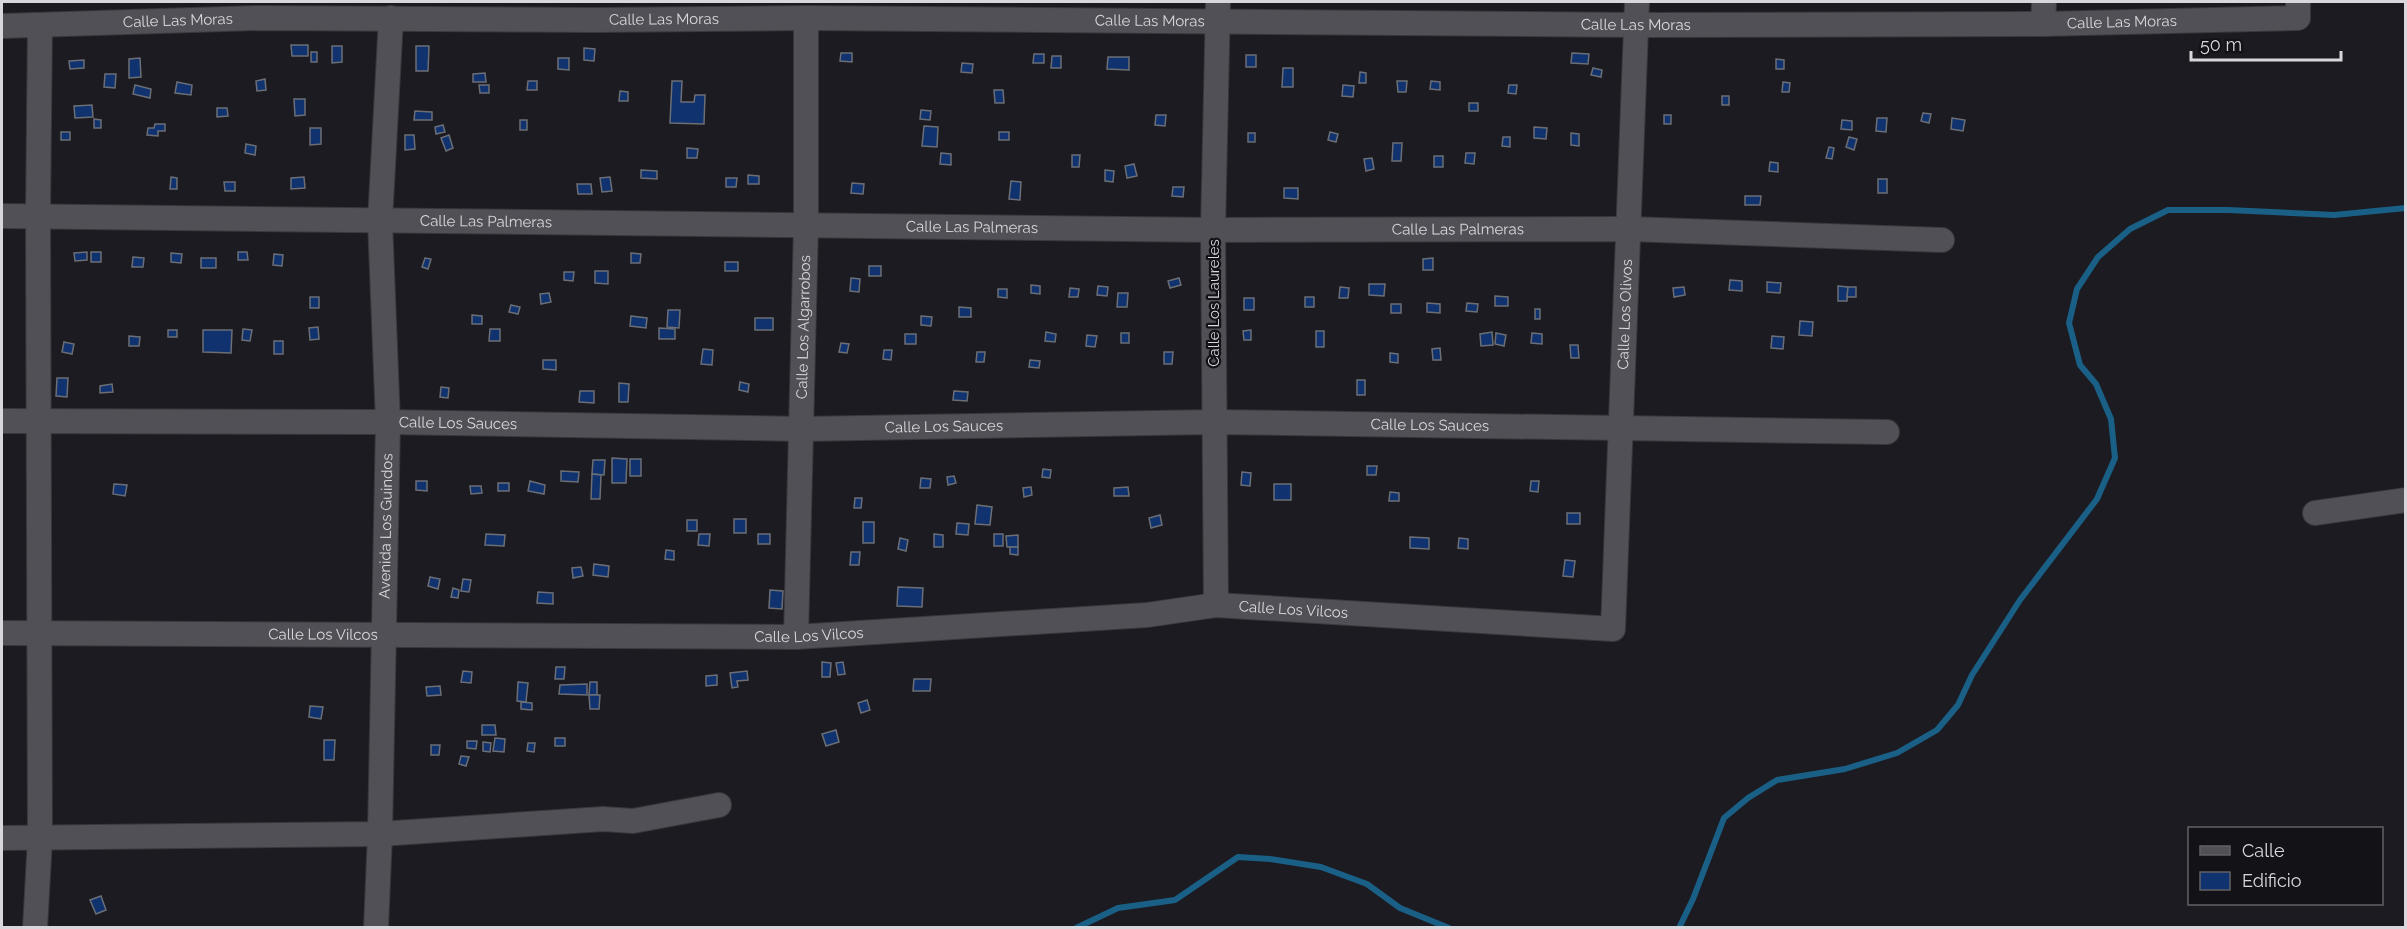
<svg xmlns="http://www.w3.org/2000/svg" width="2407" height="929" font-family="Raleway,sans-serif">
<rect width="100%" height="100%" fill="#1b1b21"/>
<g fill="none" stroke-linecap="round" stroke-linejoin="round">
<g stroke="#1a6086" stroke-width="6">
<path d="M 1076,928 L 1118,908 L 1175,900 L 1238,857 L 1270,859 L 1321,867 L 1367,884 L 1400,908 L 1449,928"/>
<path d="M 1679,928 L 1693,899 L 1724,818 L 1748,798 L 1777,780 L 1845,769 L 1897,753 L 1937,730 L 1958,705 L 1972,675 L 2020,600 L 2097,499 L 2115,458 L 2111,419 L 2096,384 L 2080,365 L 2069,323 L 2077,289 L 2098,257 L 2130,229 L 2168,210 L 2228,210 L 2334,215 L 2406,208"/>
</g>
</g>
<g fill="#10326f" stroke="#6b6f75" stroke-width="1.5">
<path d="M 291,45 L 308,45 L 308,56 L 292,56 Z"/>
<path d="M 332,46 L 342,46 L 342,62 L 332,63 Z"/>
<path d="M 416,46 L 429,46 L 428,71 L 416,71 Z"/>
<path d="M 584,48 L 595,49 L 594,61 L 584,60 Z"/>
<rect x="311" y="52" width="6" height="10"/>
<path d="M 841,53 L 852,53 L 852,62 L 840,61 Z"/>
<path d="M 1572,53 L 1589,54 L 1588,64 L 1571,63 Z"/>
<path d="M 1034,54 L 1044,54 L 1044,63 L 1033,63 Z"/>
<rect x="1246" y="55" width="10" height="12"/>
<path d="M 1052,56 L 1061,56 L 1061,68 L 1051,68 Z"/>
<path d="M 1108,57 L 1129,57 L 1129,70 L 1107,69 Z"/>
<path d="M 140,58 L 141,77 L 129,78 L 129,59 Z"/>
<path d="M 558,58 L 569,58 L 569,70 L 558,69 Z"/>
<path d="M 1776,59 L 1784,60 L 1784,69 L 1776,69 Z"/>
<path d="M 84,60 L 84,68 L 70,69 L 69,61 Z"/>
<path d="M 962,63 L 973,64 L 972,73 L 961,72 Z"/>
<path d="M 1283,68 L 1293,68 L 1293,87 L 1282,87 Z"/>
<path d="M 1593,68 L 1602,70 L 1601,77 L 1591,75 Z"/>
<path d="M 1360,72 L 1366,73 L 1366,83 L 1359,83 Z"/>
<path d="M 485,73 L 486,82 L 473,82 L 473,74 Z"/>
<path d="M 105,74 L 116,74 L 115,88 L 104,87 Z"/>
<path d="M 265,79 L 266,90 L 257,91 L 256,81 Z"/>
<path d="M 528,81 L 537,81 L 537,90 L 527,90 Z"/>
<path d="M 672,81 L 682,81 L 681,102 L 694,102 L 695,95 L 705,95 L 704,124 L 670,123 Z"/>
<path d="M 1397,81 L 1407,81 L 1406,92 L 1398,92 Z"/>
<path d="M 1431,81 L 1440,82 L 1440,90 L 1430,89 Z"/>
<path d="M 177,82 L 192,85 L 191,95 L 175,93 Z"/>
<path d="M 1783,82 L 1790,83 L 1789,92 L 1782,92 Z"/>
<path d="M 135,85 L 151,89 L 150,98 L 133,94 Z"/>
<path d="M 479,85 L 489,85 L 489,93 L 480,93 Z"/>
<path d="M 1343,85 L 1354,86 L 1353,97 L 1342,96 Z"/>
<path d="M 1509,85 L 1517,85 L 1516,94 L 1508,93 Z"/>
<path d="M 994,90 L 1003,90 L 1004,103 L 995,103 Z"/>
<path d="M 620,91 L 628,92 L 628,101 L 619,101 Z"/>
<rect x="1722" y="96" width="7" height="9"/>
<path d="M 294,99 L 305,99 L 305,115 L 295,116 Z"/>
<rect x="1469" y="103" width="9" height="8"/>
<path d="M 92,105 L 93,117 L 75,118 L 74,106 Z"/>
<path d="M 217,108 L 227,108 L 228,116 L 217,117 Z"/>
<path d="M 921,110 L 931,111 L 930,120 L 920,119 Z"/>
<path d="M 415,111 L 432,112 L 432,120 L 414,120 Z"/>
<path d="M 1923,113 L 1931,114 L 1929,123 L 1921,121 Z"/>
<path d="M 1156,115 L 1166,115 L 1165,126 L 1155,125 Z"/>
<rect x="1664" y="115" width="7" height="9"/>
<path d="M 1877,118 L 1887,118 L 1886,132 L 1876,131 Z"/>
<path d="M 1952,118 L 1965,120 L 1963,131 L 1951,129 Z"/>
<path d="M 94,119 L 101,120 L 101,128 L 94,128 Z"/>
<rect x="520" y="120" width="7" height="10"/>
<path d="M 1842,120 L 1852,121 L 1852,130 L 1841,129 Z"/>
<path d="M 155,124 L 165,124 L 165,131 L 158,131 L 158,136 L 147,135 L 148,128 L 154,128 Z"/>
<path d="M 443,125 L 445,132 L 436,134 L 435,127 Z"/>
<path d="M 924,126 L 938,127 L 937,147 L 922,146 Z"/>
<path d="M 1534,127 L 1547,128 L 1546,139 L 1534,138 Z"/>
<path d="M 310,128 L 321,128 L 321,144 L 310,145 Z"/>
<rect x="61" y="132" width="9" height="8"/>
<rect x="999" y="132" width="10" height="8"/>
<path d="M 1330,132 L 1338,134 L 1336,142 L 1328,140 Z"/>
<rect x="1248" y="133" width="7" height="9"/>
<path d="M 1571,133 L 1579,134 L 1579,146 L 1571,145 Z"/>
<path d="M 405,135 L 414,135 L 415,149 L 405,150 Z"/>
<path d="M 449,135 L 453,148 L 446,151 L 441,138 Z"/>
<path d="M 1503,137 L 1510,137 L 1510,147 L 1502,146 Z"/>
<path d="M 1849,137 L 1857,139 L 1854,150 L 1846,147 Z"/>
<path d="M 1393,143 L 1402,143 L 1401,161 L 1392,161 Z"/>
<path d="M 246,144 L 256,146 L 255,155 L 245,153 Z"/>
<path d="M 1829,147 L 1834,148 L 1832,159 L 1826,158 Z"/>
<path d="M 687,148 L 698,149 L 697,158 L 687,158 Z"/>
<path d="M 941,153 L 951,154 L 951,165 L 940,164 Z"/>
<path d="M 1466,153 L 1475,153 L 1474,164 L 1465,163 Z"/>
<path d="M 1072,155 L 1080,155 L 1079,167 L 1072,167 Z"/>
<rect x="1434" y="156" width="9" height="11"/>
<path d="M 1372,158 L 1374,169 L 1366,171 L 1364,159 Z"/>
<path d="M 1770,162 L 1778,163 L 1778,172 L 1769,171 Z"/>
<path d="M 1134,164 L 1137,176 L 1127,178 L 1125,166 Z"/>
<path d="M 641,170 L 657,171 L 657,179 L 641,178 Z"/>
<path d="M 1105,170 L 1114,171 L 1113,182 L 1105,181 Z"/>
<path d="M 748,175 L 759,176 L 759,184 L 748,184 Z"/>
<path d="M 171,177 L 177,178 L 177,189 L 170,189 Z"/>
<path d="M 304,177 L 305,188 L 291,189 L 291,178 Z"/>
<path d="M 610,177 L 612,191 L 602,192 L 600,178 Z"/>
<path d="M 726,178 L 737,178 L 736,187 L 726,187 Z"/>
<rect x="1878" y="179" width="9" height="14"/>
<path d="M 1011,181 L 1021,182 L 1020,200 L 1009,199 Z"/>
<path d="M 224,182 L 235,182 L 235,191 L 225,191 Z"/>
<path d="M 852,183 L 864,184 L 863,194 L 851,193 Z"/>
<path d="M 577,184 L 591,184 L 592,194 L 578,194 Z"/>
<path d="M 1173,187 L 1184,187 L 1183,197 L 1172,196 Z"/>
<path d="M 1284,188 L 1298,188 L 1298,199 L 1284,198 Z"/>
<path d="M 1745,196 L 1761,196 L 1760,205 L 1745,205 Z"/>
<path d="M 87,252 L 87,260 L 75,261 L 74,253 Z"/>
<rect x="91" y="252" width="10" height="10"/>
<path d="M 238,252 L 247,252 L 248,260 L 238,260 Z"/>
<path d="M 171,253 L 182,254 L 181,263 L 171,262 Z"/>
<path d="M 631,253 L 641,254 L 640,263 L 631,263 Z"/>
<path d="M 274,254 L 283,255 L 282,266 L 273,265 Z"/>
<path d="M 133,257 L 144,258 L 143,267 L 132,267 Z"/>
<rect x="201" y="258" width="15" height="10"/>
<path d="M 425,258 L 431,259 L 428,269 L 422,267 Z"/>
<path d="M 1433,258 L 1433,270 L 1423,270 L 1423,259 Z"/>
<rect x="725" y="262" width="13" height="9"/>
<rect x="869" y="266" width="12" height="10"/>
<path d="M 595,271 L 608,271 L 608,284 L 595,283 Z"/>
<path d="M 564,272 L 574,272 L 573,281 L 564,280 Z"/>
<path d="M 851,278 L 860,279 L 859,292 L 850,291 Z"/>
<path d="M 1179,278 L 1181,285 L 1170,288 L 1168,281 Z"/>
<path d="M 1730,280 L 1742,281 L 1742,291 L 1729,290 Z"/>
<path d="M 1767,282 L 1781,283 L 1780,293 L 1767,292 Z"/>
<path d="M 1369,284 L 1385,284 L 1384,296 L 1369,295 Z"/>
<path d="M 1031,285 L 1040,286 L 1040,294 L 1031,293 Z"/>
<path d="M 1098,286 L 1108,287 L 1107,296 L 1097,295 Z"/>
<path d="M 1838,286 L 1848,287 L 1847,301 L 1838,301 Z"/>
<path d="M 1340,287 L 1349,288 L 1348,298 L 1339,298 Z"/>
<path d="M 1684,287 L 1685,295 L 1674,297 L 1673,288 Z"/>
<path d="M 1848,287 L 1856,287 L 1856,297 L 1847,297 Z"/>
<path d="M 1070,288 L 1079,289 L 1078,297 L 1069,297 Z"/>
<path d="M 998,289 L 1007,289 L 1007,298 L 998,297 Z"/>
<path d="M 549,293 L 551,302 L 541,304 L 540,294 Z"/>
<path d="M 1118,293 L 1128,293 L 1127,307 L 1117,307 Z"/>
<path d="M 1495,296 L 1508,297 L 1508,306 L 1495,306 Z"/>
<rect x="310" y="297" width="9" height="11"/>
<rect x="1305" y="297" width="9" height="10"/>
<rect x="1244" y="298" width="10" height="12"/>
<path d="M 1427,303 L 1440,304 L 1440,313 L 1427,312 Z"/>
<path d="M 1467,303 L 1478,304 L 1477,312 L 1466,311 Z"/>
<rect x="1391" y="304" width="10" height="9"/>
<path d="M 511,305 L 520,307 L 518,314 L 509,312 Z"/>
<path d="M 959,307 L 971,308 L 971,317 L 959,317 Z"/>
<rect x="1535" y="309" width="5" height="10"/>
<path d="M 668,310 L 680,310 L 679,328 L 667,327 Z"/>
<path d="M 472,315 L 482,316 L 482,324 L 472,324 Z"/>
<path d="M 631,316 L 647,318 L 646,328 L 630,326 Z"/>
<path d="M 921,316 L 932,317 L 931,326 L 921,325 Z"/>
<rect x="755" y="318" width="18" height="12"/>
<path d="M 1800,321 L 1813,322 L 1812,336 L 1799,335 Z"/>
<path d="M 318,327 L 319,339 L 310,340 L 309,328 Z"/>
<path d="M 659,328 L 675,329 L 675,339 L 659,339 Z"/>
<path d="M 243,329 L 252,330 L 250,341 L 242,340 Z"/>
<path d="M 490,329 L 500,329 L 500,341 L 489,341 Z"/>
<rect x="168" y="330" width="9" height="7"/>
<path d="M 203,330 L 232,330 L 231,353 L 203,352 Z"/>
<path d="M 1251,330 L 1251,340 L 1244,340 L 1243,331 Z"/>
<rect x="1316" y="331" width="8" height="16"/>
<path d="M 1046,332 L 1056,334 L 1055,342 L 1045,341 Z"/>
<path d="M 1492,332 L 1493,345 L 1481,346 L 1480,334 Z"/>
<rect x="1121" y="333" width="8" height="10"/>
<path d="M 1496,333 L 1506,335 L 1504,346 L 1495,344 Z"/>
<path d="M 1532,333 L 1542,334 L 1542,344 L 1531,343 Z"/>
<rect x="905" y="334" width="11" height="10"/>
<path d="M 1087,335 L 1097,336 L 1095,347 L 1086,346 Z"/>
<path d="M 129,336 L 140,337 L 139,346 L 129,346 Z"/>
<path d="M 1772,336 L 1784,337 L 1783,349 L 1771,348 Z"/>
<rect x="274" y="341" width="9" height="13"/>
<path d="M 64,342 L 74,344 L 72,354 L 62,352 Z"/>
<path d="M 841,343 L 849,344 L 847,353 L 839,352 Z"/>
<path d="M 1570,345 L 1578,345 L 1579,358 L 1571,358 Z"/>
<path d="M 1440,348 L 1441,360 L 1433,360 L 1432,349 Z"/>
<path d="M 703,349 L 713,350 L 712,365 L 701,364 Z"/>
<path d="M 884,350 L 892,350 L 891,360 L 883,359 Z"/>
<path d="M 977,352 L 985,352 L 984,362 L 976,362 Z"/>
<path d="M 1164,352 L 1173,352 L 1172,364 L 1164,364 Z"/>
<path d="M 1390,353 L 1398,354 L 1398,363 L 1390,362 Z"/>
<path d="M 543,360 L 556,360 L 556,370 L 543,369 Z"/>
<path d="M 1030,360 L 1040,361 L 1039,368 L 1029,367 Z"/>
<path d="M 57,378 L 68,378 L 67,397 L 56,396 Z"/>
<rect x="1357" y="380" width="8" height="15"/>
<path d="M 740,382 L 749,384 L 748,392 L 739,390 Z"/>
<path d="M 619,383 L 629,384 L 628,402 L 619,402 Z"/>
<path d="M 112,384 L 113,392 L 100,393 L 100,386 Z"/>
<path d="M 441,387 L 449,388 L 448,398 L 440,397 Z"/>
<path d="M 580,391 L 594,391 L 594,403 L 579,402 Z"/>
<path d="M 954,391 L 968,392 L 967,401 L 953,400 Z"/>
<path d="M 612,458 L 627,459 L 626,483 L 612,483 Z"/>
<rect x="630" y="459" width="11" height="17"/>
<path d="M 593,460 L 605,460 L 604,475 L 592,474 Z"/>
<path d="M 1367,466 L 1377,466 L 1376,475 L 1367,475 Z"/>
<path d="M 1043,469 L 1051,470 L 1050,478 L 1042,477 Z"/>
<path d="M 561,471 L 579,472 L 578,482 L 561,481 Z"/>
<path d="M 1242,472 L 1251,473 L 1250,486 L 1241,485 Z"/>
<path d="M 592,474 L 601,475 L 600,499 L 591,499 Z"/>
<path d="M 954,476 L 956,483 L 948,485 L 947,477 Z"/>
<path d="M 921,478 L 931,479 L 930,488 L 920,488 Z"/>
<path d="M 416,481 L 427,481 L 427,491 L 416,490 Z"/>
<path d="M 530,481 L 545,485 L 544,494 L 528,491 Z"/>
<path d="M 1531,481 L 1539,481 L 1538,492 L 1530,491 Z"/>
<rect x="498" y="483" width="11" height="8"/>
<path d="M 114,484 L 127,485 L 125,496 L 113,494 Z"/>
<rect x="1274" y="484" width="17" height="16"/>
<path d="M 470,486 L 481,486 L 482,493 L 471,494 Z"/>
<path d="M 1031,487 L 1032,495 L 1024,497 L 1023,488 Z"/>
<path d="M 1128,487 L 1129,496 L 1114,496 L 1114,488 Z"/>
<path d="M 1390,492 L 1399,493 L 1399,501 L 1389,501 Z"/>
<path d="M 855,498 L 862,498 L 861,508 L 854,508 Z"/>
<path d="M 977,505 L 992,507 L 990,525 L 975,524 Z"/>
<rect x="1567" y="513" width="13" height="11"/>
<path d="M 1160,515 L 1162,525 L 1151,528 L 1149,518 Z"/>
<rect x="734" y="519" width="12" height="14"/>
<rect x="687" y="520" width="10" height="11"/>
<rect x="863" y="522" width="11" height="21"/>
<path d="M 957,523 L 969,524 L 968,535 L 956,534 Z"/>
<path d="M 486,534 L 505,535 L 504,546 L 485,545 Z"/>
<path d="M 699,534 L 710,534 L 709,546 L 698,545 Z"/>
<rect x="758" y="534" width="12" height="10"/>
<path d="M 934,534 L 943,535 L 943,547 L 934,547 Z"/>
<rect x="994" y="534" width="9" height="12"/>
<path d="M 1018,535 L 1018,547 L 1007,547 L 1006,536 Z"/>
<path d="M 1410,537 L 1429,538 L 1429,549 L 1410,548 Z"/>
<path d="M 900,538 L 908,540 L 906,551 L 898,549 Z"/>
<path d="M 1459,538 L 1468,539 L 1468,549 L 1458,548 Z"/>
<path d="M 1010,547 L 1018,547 L 1018,555 L 1010,554 Z"/>
<path d="M 666,550 L 674,551 L 674,560 L 665,559 Z"/>
<path d="M 851,552 L 860,552 L 859,565 L 850,565 Z"/>
<path d="M 1565,560 L 1575,561 L 1573,577 L 1563,576 Z"/>
<path d="M 594,564 L 609,566 L 608,577 L 593,575 Z"/>
<path d="M 581,567 L 583,576 L 573,578 L 572,568 Z"/>
<path d="M 430,577 L 440,579 L 438,589 L 428,586 Z"/>
<path d="M 463,579 L 471,580 L 469,592 L 461,591 Z"/>
<path d="M 898,587 L 923,588 L 922,607 L 897,606 Z"/>
<path d="M 453,588 L 459,590 L 458,598 L 451,597 Z"/>
<path d="M 770,590 L 783,591 L 782,609 L 769,608 Z"/>
<path d="M 538,592 L 553,593 L 553,604 L 537,603 Z"/>
<path d="M 822,662 L 831,663 L 830,677 L 822,677 Z"/>
<path d="M 843,662 L 845,674 L 838,675 L 836,663 Z"/>
<path d="M 556,667 L 565,667 L 564,679 L 555,679 Z"/>
<path d="M 463,671 L 472,672 L 471,683 L 461,682 Z"/>
<path d="M 747,671 L 748,680 L 737,681 L 738,687 L 732,688 L 730,673 Z"/>
<path d="M 717,675 L 717,685 L 706,686 L 706,676 Z"/>
<path d="M 914,679 L 931,679 L 930,691 L 913,691 Z"/>
<path d="M 518,682 L 528,683 L 526,702 L 517,701 Z"/>
<path d="M 590,682 L 597,682 L 597,695 L 589,695 Z"/>
<path d="M 587,684 L 587,695 L 559,694 L 560,685 Z"/>
<path d="M 440,686 L 441,695 L 427,696 L 426,687 Z"/>
<path d="M 589,695 L 600,695 L 599,709 L 590,709 Z"/>
<path d="M 867,700 L 870,710 L 861,713 L 858,703 Z"/>
<path d="M 521,702 L 532,703 L 532,710 L 521,709 Z"/>
<path d="M 310,706 L 323,707 L 321,719 L 309,717 Z"/>
<path d="M 482,725 L 495,725 L 496,735 L 482,735 Z"/>
<path d="M 836,730 L 839,742 L 826,746 L 822,734 Z"/>
<path d="M 495,738 L 505,739 L 504,752 L 493,751 Z"/>
<rect x="555" y="738" width="10" height="8"/>
<path d="M 324,740 L 335,740 L 334,760 L 324,760 Z"/>
<path d="M 467,741 L 477,741 L 476,749 L 467,748 Z"/>
<path d="M 483,742 L 491,743 L 490,752 L 483,751 Z"/>
<path d="M 528,743 L 535,743 L 534,752 L 527,751 Z"/>
<path d="M 431,745 L 440,745 L 439,755 L 431,755 Z"/>
<path d="M 461,756 L 469,757 L 466,766 L 459,764 Z"/>
<path d="M 101,896 L 106,910 L 96,914 L 90,900 Z"/>
</g>
<g fill="none" stroke-linecap="round" stroke-linejoin="round">
<g stroke="#38383c" stroke-width="26">
<g id="minor">
<path d="M 2043,24 L 2044,2"/>
<path id="s1" d="M 2,26 L 258,18 L 595,20 L 806,18 L 1637,25 L 2043,24 L 2298,18 L 2298,2"/>
<path id="s2" d="M 2,216 L 1213,230 L 1629,229 L 1942,240"/>
<path id="s3" d="M 2,421 L 388,422 L 802,429 L 1214,422 L 1887,432"/>
<path d="M 2315,513 L 2406,500"/>
<path d="M 1216,605 L 1213,230 L 1218,2"/>
<path id="s4" d="M 2,633 L 796,637 L 1147,615 L 1216,605 L 1613,629 L 1637,2"/>
<path id="s5" d="M 796,637 L 806,225 L 806,18"/>
<path d="M 2,838 L 380,834 L 603,819 L 633,821 L 719,805"/>
<path d="M 35,928 L 40,839 L 38,215 L 40,25"/>
<path id="s6" d="M 376,928 L 380,834 L 388,422 L 380,221 L 391,18"/>
</g>
</g>
<use href="#minor" stroke="#505056" stroke-width="24"/>
</g>
<g text-anchor="middle" stroke-width="4.5" stroke-linejoin="round" paint-order="stroke">
<g font-size="15" fill="#d8d8dc" stroke="#121217">
<text dy="5" stroke="none"><textPath href="#s1" startOffset="662">Calle Las Moras</textPath></text>
<text dy="5" stroke="none"><textPath href="#s1" startOffset="176">Calle Las Moras</textPath></text>
<text dy="5" stroke="none"><textPath href="#s1" startOffset="1148">Calle Las Moras</textPath></text>
<text dy="5" stroke="none"><textPath href="#s1" startOffset="2120">Calle Las Moras</textPath></text>
<text dy="5" stroke="none"><textPath href="#s1" startOffset="1634">Calle Las Moras</textPath></text>
<text dy="5" stroke="none"><textPath href="#s2" startOffset="484">Calle Las Palmeras</textPath></text>
<text dy="5" stroke="none"><textPath href="#s2" startOffset="970">Calle Las Palmeras</textPath></text>
<text dy="5" stroke="none"><textPath href="#s2" startOffset="1456">Calle Las Palmeras</textPath></text>
<text transform="translate(1214 303) rotate(-90)" y="5">Calle Los Laureles</text>
<text dy="5" stroke="none"><textPath href="#s4" startOffset="1928">Calle Los Olivos</textPath></text>
<text dy="5" stroke="none"><textPath href="#s5" startOffset="310">Calle Los Algarrobos</textPath></text>
<text dy="5" stroke="none"><textPath href="#s3" startOffset="456">Calle Los Sauces</textPath></text>
<text dy="5" stroke="none"><textPath href="#s3" startOffset="1428">Calle Los Sauces</textPath></text>
<text dy="5" stroke="none"><textPath href="#s3" startOffset="942">Calle Los Sauces</textPath></text>
<text dy="5" stroke="none"><textPath href="#s6" startOffset="402">Avenida Los Guindos</textPath></text>
<text dy="5" stroke="none"><textPath href="#s4" startOffset="1293">Calle Los Vilcos</textPath></text>
<text dy="5" stroke="none"><textPath href="#s4" startOffset="321">Calle Los Vilcos</textPath></text>
<text dy="5" stroke="none"><textPath href="#s4" startOffset="807">Calle Los Vilcos</textPath></text>
</g>
</g>
<rect width="2407" height="929" fill="none" stroke="#d8d8dc" stroke-width="6"/>
<rect x="2188" y="827" width="195" height="78" fill="#121217" stroke="#616166" stroke-width="1.5"/>
<rect x="2200" y="846" width="30" height="9" fill="#505056" stroke="#616166" stroke-width="1.5"/>
<text x="2242" y="857" font-size="18" fill="#d8d8dc">Calle</text>
<rect x="2200" y="872" width="30" height="18" fill="#10326f" stroke="#616166" stroke-width="1.5"/>
<text x="2242" y="887" font-size="18" fill="#d8d8dc">Edificio</text>
<path d="M2191 51v9h150v-9" fill="none" stroke="#d8d8dc" stroke-width="3"/>
<text x="2200" y="51" font-size="18" fill="#d8d8dc" stroke="#121217" stroke-width="4.5" paint-order="stroke">50 m</text>
</svg>
